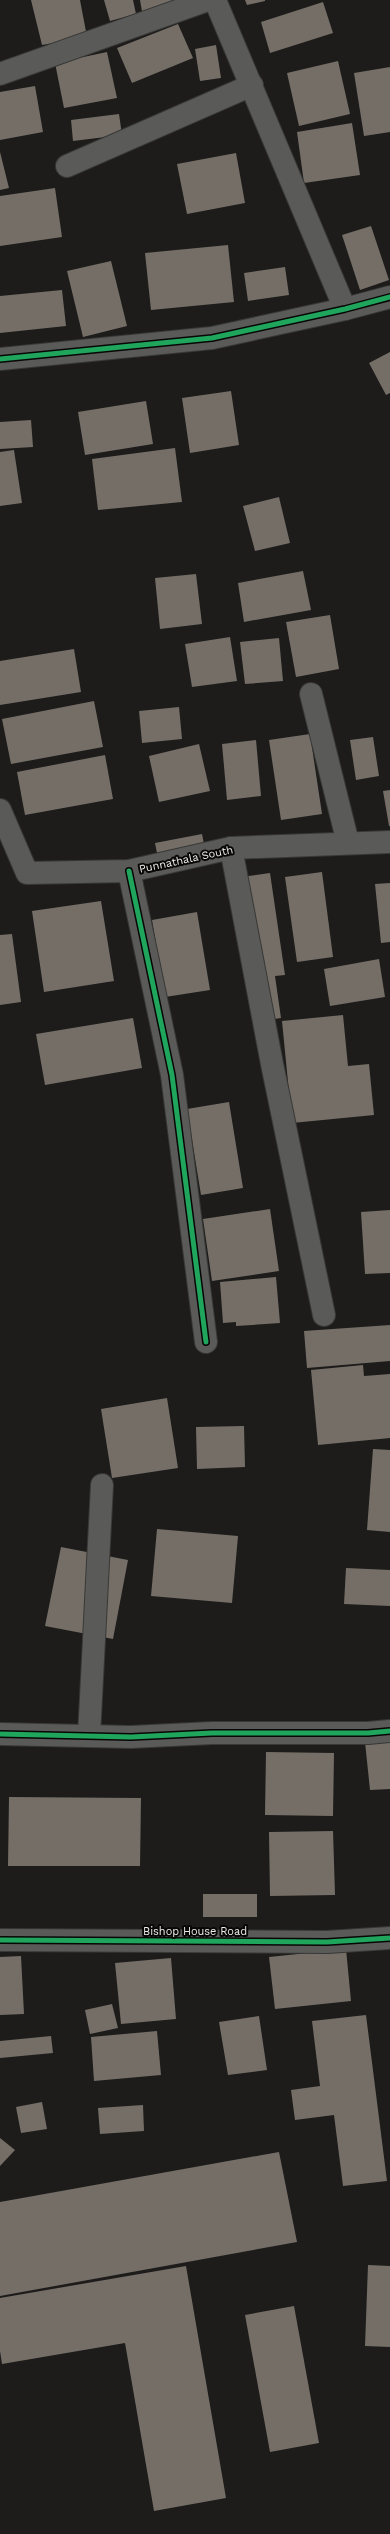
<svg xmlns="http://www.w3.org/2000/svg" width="390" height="2534" font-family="'Work Sans',sans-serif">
<rect width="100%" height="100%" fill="#1d1c1a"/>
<g fill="#746e67">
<path d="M 31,0 L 80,0 L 87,37 L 42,45 Z"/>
<path d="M 104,0 L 133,0 L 136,14 L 110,21 Z"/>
<path d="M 140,0 L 176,0 L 143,17 Z"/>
<path d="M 245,0 L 265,0 L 265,1 L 247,5 Z"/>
<path d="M 323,2 L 333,33 L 270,53 L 261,22 Z"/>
<path d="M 178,24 L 193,58 L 132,83 L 117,48 Z"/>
<path d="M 216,45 L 221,78 L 200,81 L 195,49 Z"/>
<path d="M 107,52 L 117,98 L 64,108 L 55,63 Z"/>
<path d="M 338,61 L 350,114 L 299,126 L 287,73 Z"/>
<path d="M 390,67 L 390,132 L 364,136 L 354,73 Z"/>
<path d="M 35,86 L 43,132 L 0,140 L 0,92 Z"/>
<path d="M 119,114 L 122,135 L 73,141 L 71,120 Z"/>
<path d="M 352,123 L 360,175 L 304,183 L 297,132 Z"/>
<path d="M 0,152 L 9,188 L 0,190 Z"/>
<path d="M 236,153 L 245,203 L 187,214 L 177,164 Z"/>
<path d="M 55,188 L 62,237 L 0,246 L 0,196 Z"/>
<path d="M 371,226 L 389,280 L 360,290 L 342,235 Z"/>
<path d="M 228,245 L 234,302 L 151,310 L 145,253 Z"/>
<path d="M 111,261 L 127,326 L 83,337 L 67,271 Z"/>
<path d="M 285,267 L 289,295 L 248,301 L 244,273 Z"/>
<path d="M 62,290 L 66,326 L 0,333 L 0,296 Z"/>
<path d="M 390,352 L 390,393 L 386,395 L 369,363 Z"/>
<path d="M 231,391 L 239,445 L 190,453 L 182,398 Z"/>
<path d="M 146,401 L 153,444 L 85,455 L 78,412 Z"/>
<path d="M 31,420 L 33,447 L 0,449 L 0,422 Z"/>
<path d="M 175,448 L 182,502 L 98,510 L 92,459 Z"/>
<path d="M 14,450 L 22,503 L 0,506 L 0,452 Z"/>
<path d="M 279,497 L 290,543 L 255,551 L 243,506 Z"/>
<path d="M 303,571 L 311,610 L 244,622 L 238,583 Z"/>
<path d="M 196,574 L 202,624 L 160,629 L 155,578 Z"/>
<path d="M 330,615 L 339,669 L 296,677 L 286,622 Z"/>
<path d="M 230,637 L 237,681 L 192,687 L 185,644 Z"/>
<path d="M 279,638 L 283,681 L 245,684 L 240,642 Z"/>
<path d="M 74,649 L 81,692 L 0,705 L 0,661 Z"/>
<path d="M 94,701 L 103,747 L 11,764 L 2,719 Z"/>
<path d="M 179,707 L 182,739 L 142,743 L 139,711 Z"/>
<path d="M 310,734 L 322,814 L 281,820 L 269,740 Z"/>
<path d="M 373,737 L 379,776 L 356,780 L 350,740 Z"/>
<path d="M 256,740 L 261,796 L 227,800 L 222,744 Z"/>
<path d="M 199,744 L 210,791 L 159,802 L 149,756 Z"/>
<path d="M 105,755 L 113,799 L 25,815 L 17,772 Z"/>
<path d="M 390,790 L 390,826 L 389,826 L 383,791 Z"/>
<path d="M 202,834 L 205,849 L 158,858 L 155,843 Z"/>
<path d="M 322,872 L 333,957 L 297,962 L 285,877 Z"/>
<path d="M 270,873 L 285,975 L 275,976 L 281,1018 L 254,1022 L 234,878 Z"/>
<path d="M 390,883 L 390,942 L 381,943 L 375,884 Z"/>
<path d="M 101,901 L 114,981 L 44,992 L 32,911 Z"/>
<path d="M 197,912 L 210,990 L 165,997 L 152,920 Z"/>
<path d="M 12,934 L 21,1002 L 0,1005 L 0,935 Z"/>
<path d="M 379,959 L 385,997 L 330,1006 L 324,969 Z"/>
<path d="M 343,1015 L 348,1066 L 369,1064 L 374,1115 L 292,1123 L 282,1021 Z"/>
<path d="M 133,1018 L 142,1068 L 45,1085 L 36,1034 Z"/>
<path d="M 229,1102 L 243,1188 L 201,1195 L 187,1109 Z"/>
<path d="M 270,1209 L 279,1271 L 212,1281 L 203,1219 Z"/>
<path d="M 390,1210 L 390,1273 L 365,1274 L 361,1212 Z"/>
<path d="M 276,1277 L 280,1323 L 236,1326 L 236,1322 L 223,1323 L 220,1282 Z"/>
<path d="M 390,1325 L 390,1361 L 307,1368 L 304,1331 Z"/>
<path d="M 363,1365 L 364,1376 L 390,1374 L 390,1438 L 318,1445 L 311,1370 Z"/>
<path d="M 167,1398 L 178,1468 L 112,1478 L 101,1409 Z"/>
<path d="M 244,1426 L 245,1467 L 197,1469 L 196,1427 Z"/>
<path d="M 373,1449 L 390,1450 L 390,1532 L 367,1530 Z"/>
<path d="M 157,1529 L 238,1536 L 232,1603 L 151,1596 Z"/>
<path d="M 61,1547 L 128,1560 L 113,1639 L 45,1626 Z"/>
<path d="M 346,1568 L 390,1570 L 390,1606 L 344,1604 Z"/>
<path d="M 390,1740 L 390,1789 L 370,1790 L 365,1742 Z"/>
<path d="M 266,1752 L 334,1753 L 333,1816 L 265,1815 Z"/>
<path d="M 9,1797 L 141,1798 L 140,1866 L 8,1866 Z"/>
<path d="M 333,1831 L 335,1895 L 270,1896 L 269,1832 Z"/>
<rect x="203" y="1894" width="54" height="23"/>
<path d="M 346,1949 L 351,2001 L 275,2009 L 269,1957 Z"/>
<path d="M 21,1956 L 24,2014 L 0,2015 L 0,1957 Z"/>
<path d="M 171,1958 L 176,2019 L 121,2024 L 115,1963 Z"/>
<path d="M 112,2004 L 118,2028 L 90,2034 L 85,2010 Z"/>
<path d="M 366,2015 L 387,2181 L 343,2186 L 334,2115 L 295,2120 L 291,2090 L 320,2086 L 312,2021 Z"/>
<path d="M 259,2016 L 267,2070 L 228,2075 L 219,2022 Z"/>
<path d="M 157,2031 L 161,2075 L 94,2081 L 91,2037 Z"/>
<path d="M 51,2036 L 53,2053 L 0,2058 L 0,2041 Z"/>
<path d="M 42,2102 L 47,2129 L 21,2133 L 16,2107 Z"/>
<path d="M 143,2105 L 144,2131 L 100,2134 L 98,2108 Z"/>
<path d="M 0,2138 L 15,2150 L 0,2166 Z"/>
<path d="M 279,2152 L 297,2242 L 0,2296 L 0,2202 Z"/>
<path d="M 368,2265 L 390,2266 L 390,2347 L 365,2346 Z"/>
<path d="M 186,2266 L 226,2498 L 154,2511 L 125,2343 L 2,2364 L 0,2351 L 0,2298 Z"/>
<path d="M 294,2306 L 319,2443 L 270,2452 L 245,2315 Z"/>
</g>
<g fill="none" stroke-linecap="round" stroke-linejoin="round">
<g stroke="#383836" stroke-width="24">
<g id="minor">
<path d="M 215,0 L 345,309"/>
<path d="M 0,74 L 208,0"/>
<path d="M 67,166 L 252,85"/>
<path d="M 0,359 L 212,338 L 345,309 L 390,297"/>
<path d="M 311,694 L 348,843"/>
<path d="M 0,810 L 27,873 L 129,871 L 231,848 L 390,842"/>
<path d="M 231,848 L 272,1064 L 324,1315"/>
<path d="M 129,871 L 172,1075 L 206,1342"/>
<path d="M 0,1734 L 131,1737 L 212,1733 L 368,1733 L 390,1731"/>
<path d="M 89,1736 L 102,1485"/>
<path d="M 0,1940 L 327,1942 L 390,1938"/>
</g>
</g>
<use href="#minor" stroke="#5a5a59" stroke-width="22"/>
<g stroke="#080706" stroke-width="8">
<g id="cycleway">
<path d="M 0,359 L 212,338 L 345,309 L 390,297"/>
<path d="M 129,871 L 172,1075 L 206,1342"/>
<path d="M 0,1734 L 131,1737 L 212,1733 L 368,1733 L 390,1731"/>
<path d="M 0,1940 L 327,1942 L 390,1938"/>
</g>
</g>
<use href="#cycleway" stroke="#20a55d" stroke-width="5"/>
</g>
<g text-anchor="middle" stroke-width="4" stroke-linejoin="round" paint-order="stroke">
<g font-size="11" fill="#ecece9" stroke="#080706">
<text transform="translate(186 859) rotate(-12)" y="4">Punnathala South</text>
<text x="195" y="1935">Bishop House Road</text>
</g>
</g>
</svg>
